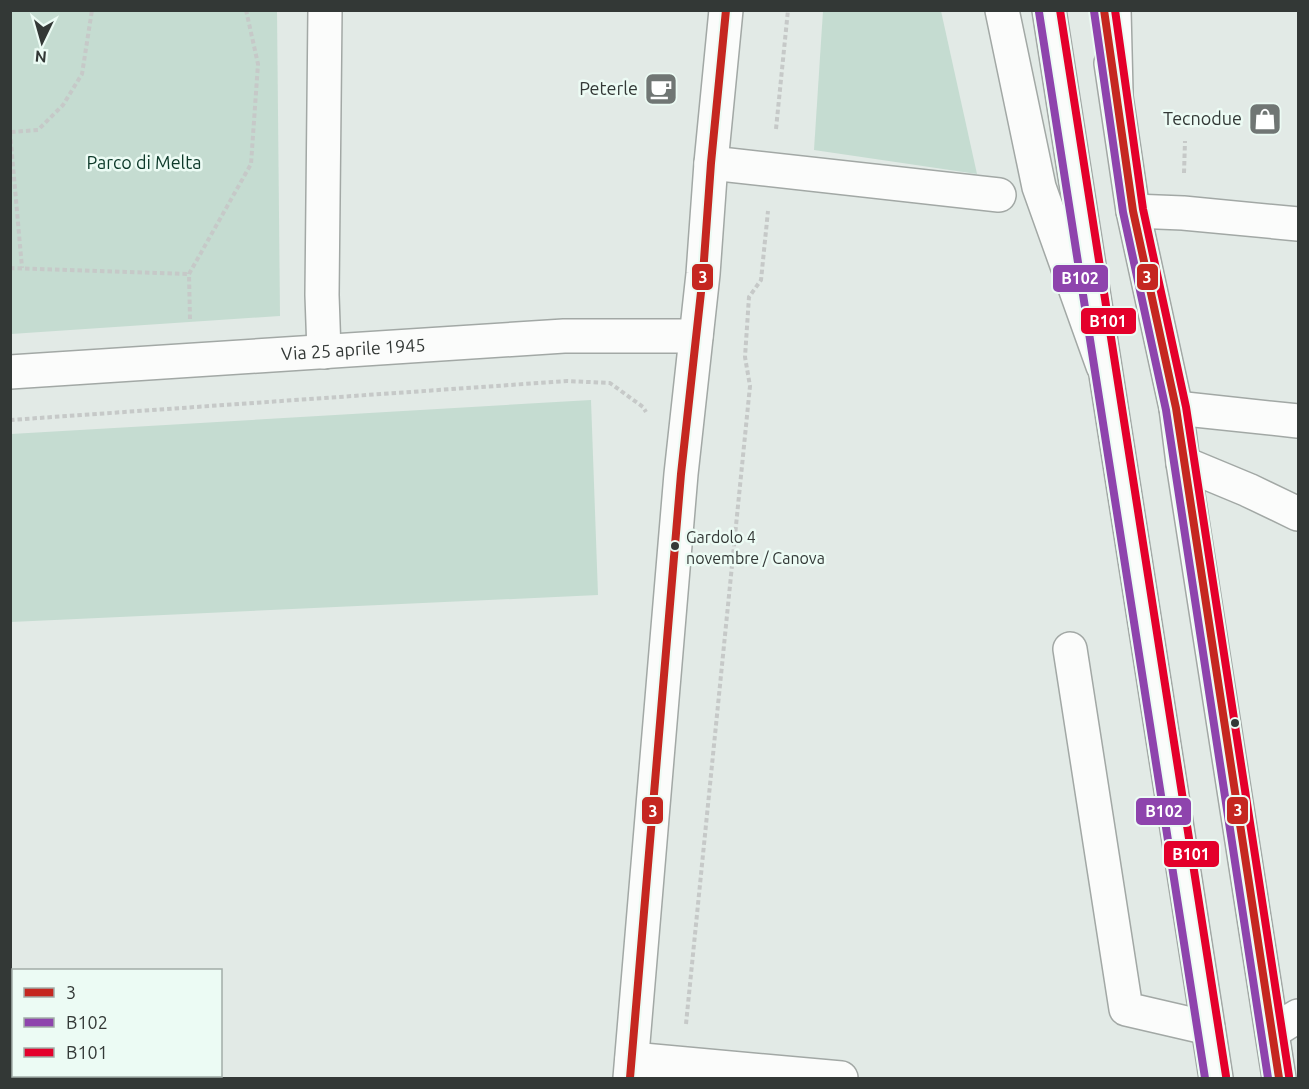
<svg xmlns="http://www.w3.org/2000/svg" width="1309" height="1089" font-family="Ubuntu,sans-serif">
<rect width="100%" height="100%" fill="#e2eae6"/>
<g fill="#c5dcd1">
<path d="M 11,10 L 277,11 L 280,316 L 11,334 Z"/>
<path d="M 823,11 L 941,11 L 977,174 L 814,150 Z"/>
<path d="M 591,400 L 598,595 L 11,622 L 11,434 Z"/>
</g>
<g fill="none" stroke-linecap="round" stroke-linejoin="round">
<g stroke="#a2a8a5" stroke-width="36">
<g id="minor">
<path d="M 711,163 L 999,195"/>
<path d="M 1133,211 L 1183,213 L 1298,224"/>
<path d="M 324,352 L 322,295 L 325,10"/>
<path id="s1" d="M 10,372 L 564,336 L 696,336"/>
<path d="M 1176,408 L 1298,421"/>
<path d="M 1183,463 L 1248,490 L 1298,514"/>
<path d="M 1070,649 L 1126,1009 L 1208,1028"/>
<path d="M 1272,1032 L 1298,1016"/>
<path d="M 632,1059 L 841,1078"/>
<path d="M 630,1078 L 681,474 L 703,274 L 711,163 L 726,10"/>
</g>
</g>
<g stroke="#a2a8a5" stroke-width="36">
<g id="major">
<path d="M 1049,10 L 1216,1078"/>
<path d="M 1111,63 L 1133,211 L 1176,408 L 1183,463 L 1279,1078"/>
</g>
</g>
<g stroke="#a2a8a5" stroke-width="36">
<g id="highway">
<path d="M 1002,10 L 1039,187 L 1103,366"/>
<path d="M 1114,10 L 1116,92"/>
</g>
</g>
<g stroke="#c6c9c8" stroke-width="4" stroke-dasharray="4.5 3" stroke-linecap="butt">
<path d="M 776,129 L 788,10"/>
<path d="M 10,132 L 22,268"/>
<path d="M 11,132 L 38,130 L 63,105 L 82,74 L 92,10"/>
<path d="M 1184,173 L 1185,141"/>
<path d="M 10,268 L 189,274"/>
<path d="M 190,319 L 189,274 L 251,164 L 258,64 L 246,10"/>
<path d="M 10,420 L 567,381 L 610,383 L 643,407 L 646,412"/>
<path d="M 686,1024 L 750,386 L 745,357 L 749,297 L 761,280 L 768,211"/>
</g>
<use href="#minor" stroke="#fbfcfb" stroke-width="33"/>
<use href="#major" stroke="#fbfcfb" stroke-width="33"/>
<use href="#highway" stroke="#fbfcfb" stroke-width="33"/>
<g stroke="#ecfbf4" stroke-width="12">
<g id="bus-1">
<path d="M 1104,10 L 1133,211 L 1176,408 L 1279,1078"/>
<path d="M 630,1078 L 681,474 L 703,274 L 711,163 L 726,10"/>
</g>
</g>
<g stroke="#ecfbf4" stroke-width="12">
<g id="bus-2">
<path d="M 1094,11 L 1123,212 L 1166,410 L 1268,1078"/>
<path d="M 1039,12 L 1205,1078"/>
</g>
</g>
<g stroke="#ecfbf4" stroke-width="12">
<g id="bus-3">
<path d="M 1060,10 L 1226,1076"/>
<path d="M 1115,10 L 1143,209 L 1186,407 L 1289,1076"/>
</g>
</g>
<use href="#bus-1" stroke="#c52720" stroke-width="8"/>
<use href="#bus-2" stroke="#8e44ad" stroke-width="8"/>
<use href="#bus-3" stroke="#e4002b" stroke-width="8"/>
</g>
<defs>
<g id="cafe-square" transform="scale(1.725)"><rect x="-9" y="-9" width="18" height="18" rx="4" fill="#707674" stroke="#ecfbf4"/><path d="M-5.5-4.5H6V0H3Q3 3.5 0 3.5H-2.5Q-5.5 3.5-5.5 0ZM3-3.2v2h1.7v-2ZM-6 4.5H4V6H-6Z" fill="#fff"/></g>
<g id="shop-square" transform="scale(1.725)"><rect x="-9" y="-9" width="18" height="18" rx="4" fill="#707674" stroke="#ecfbf4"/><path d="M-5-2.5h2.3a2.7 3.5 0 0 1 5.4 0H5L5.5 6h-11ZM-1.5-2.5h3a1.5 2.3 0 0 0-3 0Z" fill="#fff"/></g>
</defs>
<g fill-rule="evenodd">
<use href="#cafe-square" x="661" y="89"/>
<use href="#shop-square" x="1265" y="119"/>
</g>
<g fill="#333836" stroke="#ecfbf4" stroke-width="2">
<circle cx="675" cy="546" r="5"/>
<circle cx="1235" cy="723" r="5"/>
</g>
<g text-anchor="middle" stroke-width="5" stroke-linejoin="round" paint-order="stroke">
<g font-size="16" fill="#333836" stroke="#ecfbf4" text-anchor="start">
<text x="686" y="543">Gardolo 4<tspan x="686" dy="21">novembre / Canova</tspan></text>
</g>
<g font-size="18" fill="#333836" stroke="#ecfbf4" text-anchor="end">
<text x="638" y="95">Peterle</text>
<text x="1242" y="125">Tecnodue</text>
</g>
<g font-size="18" fill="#0c3929" stroke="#ecfbf4">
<text x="144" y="169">Parco di Melta</text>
</g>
<g font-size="18" fill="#333836" stroke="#ecfbf4">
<text dy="6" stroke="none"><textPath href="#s1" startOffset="344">Via 25 aprile 1945</textPath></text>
</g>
</g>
<g stroke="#ecfbf4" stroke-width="2">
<rect x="1136" y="263" width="23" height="28" rx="6" fill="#c52720"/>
<rect x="691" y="263" width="23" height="28" rx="6" fill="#c52720"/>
<rect x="1052" y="264" width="57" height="29" rx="6" fill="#8e44ad"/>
<rect x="1080" y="307" width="57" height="28" rx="6" fill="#e4002b"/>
<rect x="1226" y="796" width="23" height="29" rx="6" fill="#c52720"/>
<rect x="641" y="796" width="23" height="29" rx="6" fill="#c52720"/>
<rect x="1135" y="797" width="57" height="29" rx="6" fill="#8e44ad"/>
<rect x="1163" y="840" width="57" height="28" rx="6" fill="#e4002b"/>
</g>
<g font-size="16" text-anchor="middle" font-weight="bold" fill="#fff">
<text x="1147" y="283">3</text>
<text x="703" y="283">3</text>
<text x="1080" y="284">B102</text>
<text x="1108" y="327">B101</text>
<text x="1238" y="816">3</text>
<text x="653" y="817">3</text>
<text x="1164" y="817">B102</text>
<text x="1191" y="860">B101</text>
</g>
<rect width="1309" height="1089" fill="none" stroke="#333836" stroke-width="24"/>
<rect x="12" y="969" width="210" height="108" fill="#ecfbf4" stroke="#a2ada8" stroke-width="1.5"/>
<rect x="24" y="988" width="30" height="9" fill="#c52720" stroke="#a2ada8" stroke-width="1.5"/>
<text x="66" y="999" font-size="18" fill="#333836">3</text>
<rect x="24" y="1018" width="30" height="9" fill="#8e44ad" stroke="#a2ada8" stroke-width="1.5"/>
<text x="66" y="1029" font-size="18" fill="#333836">B102</text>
<rect x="24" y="1048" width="30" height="9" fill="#e4002b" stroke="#a2ada8" stroke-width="1.5"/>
<text x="66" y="1059" font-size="18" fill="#333836">B101</text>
<g transform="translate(42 42) rotate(185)" stroke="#ecfbf4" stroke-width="4.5" paint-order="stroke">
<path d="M0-4.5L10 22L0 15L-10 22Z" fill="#333836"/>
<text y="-9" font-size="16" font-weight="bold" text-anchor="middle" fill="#333836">N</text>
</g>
</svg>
